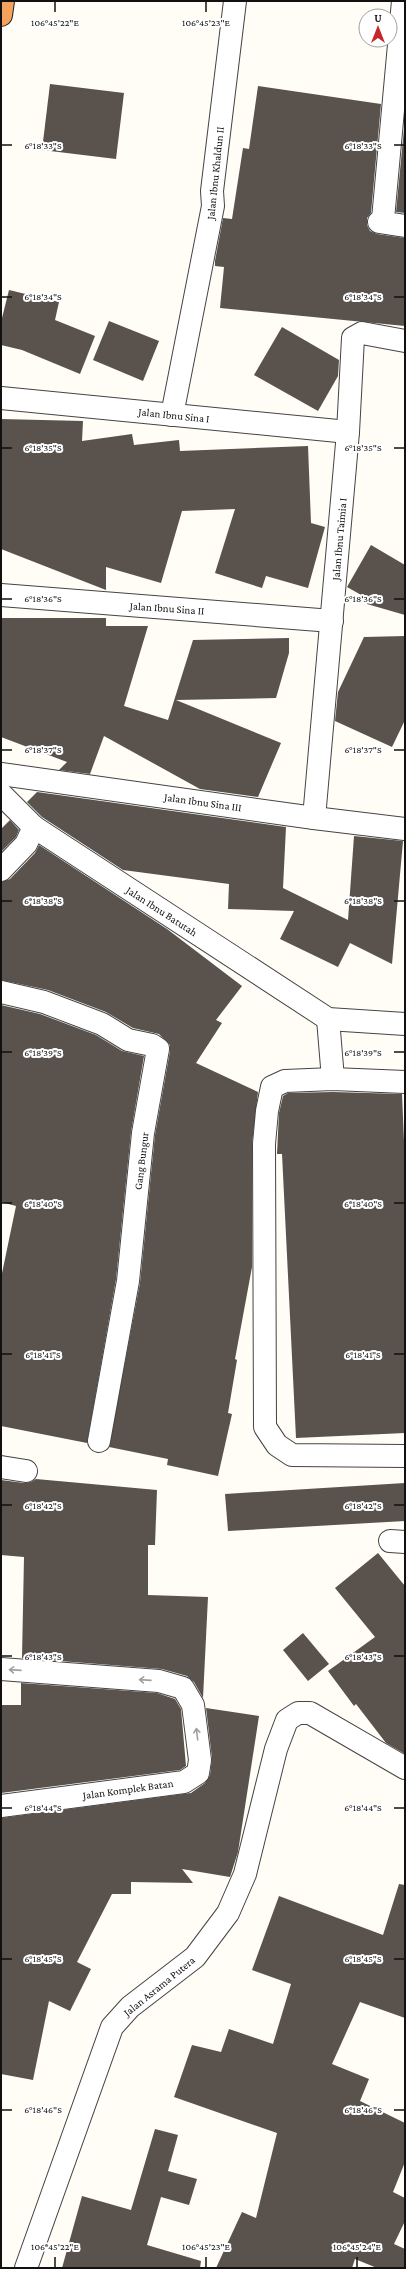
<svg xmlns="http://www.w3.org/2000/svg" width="406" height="2269" font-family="'Crimson Pro',serif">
<rect width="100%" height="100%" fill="#fffdf5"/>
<g fill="#5a524d">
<path d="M 50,84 L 124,93 L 116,159 L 42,150 Z"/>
<path d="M 258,86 L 381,104 L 371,213 L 367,218 L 367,225 L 370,231 L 377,234 L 405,238 L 405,326 L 220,308 L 224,267 L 215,266 L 215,261 L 223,218 L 232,219 L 243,148 L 249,149 Z"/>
<path d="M 404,129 L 405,130 L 405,213 L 396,212 Z"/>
<path d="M 9,290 L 59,302 L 55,320 L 95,336 L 80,374 L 22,350 L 1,345 L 1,322 Z"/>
<path d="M 109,321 L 159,341 L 143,381 L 93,360 Z"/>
<path d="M 282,327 L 339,360 L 338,376 L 318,411 L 254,375 Z"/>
<path d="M 1,419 L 83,421 L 82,441 L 132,434 L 134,445 L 179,440 L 180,451 L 308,446 L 311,523 L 325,527 L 308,588 L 266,576 L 262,588 L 215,573 L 235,509 L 182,511 L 161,583 L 106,567 L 106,590 L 1,549 Z"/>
<path d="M 371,545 L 405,565 L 405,615 L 360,602 L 363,596 L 347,587 Z"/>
<path d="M 1,618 L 106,618 L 106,626 L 148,626 L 124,706 L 168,720 L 193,640 L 289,638 L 289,653 L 276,698 L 176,700 L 281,743 L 258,797 L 200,789 L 104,736 L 90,774 L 59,770 L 67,762 L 1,737 Z"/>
<path d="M 405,636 L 405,720 L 392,747 L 335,721 L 338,692 L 364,637 Z"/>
<path d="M 37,792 L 286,827 L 283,888 L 348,920 L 354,836 L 403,841 L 392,964 L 350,943 L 338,967 L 280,939 L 294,911 L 228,909 L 229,884 L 123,870 L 42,817 L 27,802 Z"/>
<path d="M 10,820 L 19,830 L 16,837 L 1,852 L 1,829 Z"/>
<path d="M 39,845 L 167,929 L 242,986 L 216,1020 L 222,1023 L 196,1063 L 258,1092 L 252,1144 L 252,1267 L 235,1359 L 237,1360 L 228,1413 L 232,1414 L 218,1476 L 167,1465 L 168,1459 L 109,1447 L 140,1283 L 155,1135 L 170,1051 L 170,1045 L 159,1034 L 133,1028 L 106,1012 L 48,990 L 1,980 L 1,882 L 10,879 L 35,853 Z"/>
<path d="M 1,1005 L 40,1014 L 96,1035 L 122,1051 L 144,1056 L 131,1132 L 116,1279 L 87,1443 L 1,1426 L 1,1278 L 16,1206 L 1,1202 Z"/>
<path d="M 333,1092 L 402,1094 L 405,1165 L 405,1433 L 296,1438 L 282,1154 L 277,1154 L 279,1113 L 283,1096 L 288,1093 Z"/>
<path d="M 36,1479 L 157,1490 L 155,1545 L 148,1545 L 148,1595 L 208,1597 L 203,1698 L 194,1682 L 187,1676 L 162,1669 L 22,1658 L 24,1557 L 1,1555 L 1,1480 L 24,1483 L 31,1482 Z"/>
<path d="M 405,1483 L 405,1521 L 228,1531 L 225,1494 Z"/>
<path d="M 378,1553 L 405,1586 L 405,1754 L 386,1743 L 356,1704 L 354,1706 L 328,1671 L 375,1637 L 335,1588 Z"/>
<path d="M 303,1633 L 329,1664 L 308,1681 L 283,1650 Z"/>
<path d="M 21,1683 L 157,1693 L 175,1699 L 181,1709 L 186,1766 L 180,1770 L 1,1793 L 1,1705 L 21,1705 Z"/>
<path d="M 206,1708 L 259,1716 L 238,1852 L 230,1877 L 182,1869 L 193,1883 L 131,1882 L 131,1894 L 112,1894 L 77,1962 L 91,1969 L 70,2011 L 49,2001 L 33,2080 L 1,2074 L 1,1818 L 191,1793 L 205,1783 L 210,1775 L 212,1758 Z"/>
<path d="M 399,1884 L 405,1885 L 405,2018 L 360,2002 L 332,2064 L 369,2079 L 360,2101 L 405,2123 L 405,2162 L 393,2192 L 405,2198 L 405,2221 L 394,2244 L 405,2249 L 405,2268 L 377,2268 L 355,2259 L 352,2268 L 216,2268 L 242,2212 L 256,2218 L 277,2133 L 174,2097 L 192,2045 L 221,2052 L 229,2029 L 273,2044 L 291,1984 L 252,1970 L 279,1896 L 383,1935 Z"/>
<path d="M 155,2129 L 178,2135 L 168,2171 L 197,2179 L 189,2205 L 161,2197 L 147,2245 L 201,2261 L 200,2268 L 62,2268 L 82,2196 L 131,2210 Z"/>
</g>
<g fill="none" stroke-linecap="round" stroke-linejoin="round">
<g stroke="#444" stroke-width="24">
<g id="minor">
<path d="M 403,1 L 383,219 L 379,222 L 405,226"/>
<path d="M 1,398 L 348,432"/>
<path d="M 172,415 L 213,206 L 212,191 L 235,1"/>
<path d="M 1,595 L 332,621"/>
<path d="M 1,774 L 314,818 L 405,829"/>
<path d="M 1,794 L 34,827 L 328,1019 L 405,1024"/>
<path d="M 314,818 L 348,432 L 353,338 L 362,333 L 405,341"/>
<path d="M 1,870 L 26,844 L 34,827"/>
<path d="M 1,992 L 44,1002 L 102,1024 L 128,1040 L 152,1045 L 158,1049 L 143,1133 L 128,1281 L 99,1441"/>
<path d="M 328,1019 L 333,1079"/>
<path d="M 405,1082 L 333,1079 L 285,1081 L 272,1087 L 267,1111 L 264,1144 L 265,1427 L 277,1445 L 292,1455 L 405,1456"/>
<path d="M 1,1467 L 26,1471"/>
<path d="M 390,1541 L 405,1542"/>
<path d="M 1,1669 L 159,1681 L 183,1688 L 193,1705 L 200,1760 L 198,1773 L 184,1782 L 1,1806"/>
<path d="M 26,2268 L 112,2027 L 130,2007 L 195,1957 L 228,1913 L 245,1874 L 276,1749 L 287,1720 L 298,1713 L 310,1713 L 405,1768"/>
</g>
</g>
<g stroke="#222" stroke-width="24">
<path id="highway" d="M 1,15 L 3,1"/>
</g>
<use href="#minor" stroke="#fff" stroke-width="22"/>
<use href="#highway" stroke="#f5a25d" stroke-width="22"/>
</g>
<defs><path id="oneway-shaft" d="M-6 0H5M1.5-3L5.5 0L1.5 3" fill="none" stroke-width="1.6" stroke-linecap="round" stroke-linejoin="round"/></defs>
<g stroke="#a0a0a0">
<use href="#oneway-shaft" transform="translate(15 1670) rotate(-176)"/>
<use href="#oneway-shaft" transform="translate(145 1680) rotate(-176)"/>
<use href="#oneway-shaft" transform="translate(197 1734) rotate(-97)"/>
</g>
<path fill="none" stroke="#111" stroke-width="1.5" d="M 55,2 L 55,12M 206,2 L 206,12M 2,145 L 12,145M 394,145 L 404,145M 2,297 L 12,297M 394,297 L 404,297M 2,448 L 12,448M 394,448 L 404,448M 2,599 L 12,599M 394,599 L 404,599M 2,750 L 12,750M 394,750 L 404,750M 2,901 L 12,901M 394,901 L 404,901M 2,1052 L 12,1052M 394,1052 L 404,1052M 2,1203 L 12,1203M 394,1203 L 404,1203M 2,1354 L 12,1354M 394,1354 L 404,1354M 2,1505 L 12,1505M 394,1505 L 404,1505M 2,1656 L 12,1656M 394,1656 L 404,1656M 2,1808 L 12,1808M 394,1808 L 404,1808M 2,1959 L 12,1959M 394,1959 L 404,1959M 2,2110 L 12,2110M 394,2110 L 404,2110M 55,2257 L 55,2267M 206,2257 L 206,2267M 357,2257 L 357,2267"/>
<g text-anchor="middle" stroke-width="4" stroke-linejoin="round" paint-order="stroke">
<g font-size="11" fill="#111" stroke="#fff">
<text transform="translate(215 173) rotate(-84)" y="4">Jalan Ibnu Khaldun II</text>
<text transform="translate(174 415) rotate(6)" y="4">Jalan Ibnu Sina I</text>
<text transform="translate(339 539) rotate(-85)" y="4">Jalan Ibnu Taimia I</text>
<text transform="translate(167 608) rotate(4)" y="4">Jalan Ibnu Sina II</text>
<text transform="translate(203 802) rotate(8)" y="4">Jalan Ibnu Sina III</text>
<text transform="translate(162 911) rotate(33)" y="4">Jalan Ibnu Batutah</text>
<text transform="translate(141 1161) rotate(-83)" y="4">Gang Bungur</text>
<text transform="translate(128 1789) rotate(-8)" y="4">Jalan Komplek Batan</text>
<text transform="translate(159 1986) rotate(-39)" y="4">Jalan Asrama Putera</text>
</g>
</g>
<g font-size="10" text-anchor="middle" fill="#111" stroke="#fff" stroke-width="4" stroke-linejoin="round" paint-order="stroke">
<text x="55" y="26">106°45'22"E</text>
<text x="206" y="26">106°45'23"E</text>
<text x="43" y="149">6°18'33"S</text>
<text x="363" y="149">6°18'33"S</text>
<text x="43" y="300">6°18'34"S</text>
<text x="363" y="300">6°18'34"S</text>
<text x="43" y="451">6°18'35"S</text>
<text x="363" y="451">6°18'35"S</text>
<text x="43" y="602">6°18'36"S</text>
<text x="363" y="602">6°18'36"S</text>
<text x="43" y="753">6°18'37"S</text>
<text x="363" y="753">6°18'37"S</text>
<text x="43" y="904">6°18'38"S</text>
<text x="363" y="904">6°18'38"S</text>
<text x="43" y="1056">6°18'39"S</text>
<text x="363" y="1056">6°18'39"S</text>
<text x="43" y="1207">6°18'40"S</text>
<text x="363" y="1207">6°18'40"S</text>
<text x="43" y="1358">6°18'41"S</text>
<text x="363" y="1358">6°18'41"S</text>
<text x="43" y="1509">6°18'42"S</text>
<text x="363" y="1509">6°18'42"S</text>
<text x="43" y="1660">6°18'43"S</text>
<text x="363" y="1660">6°18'43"S</text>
<text x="43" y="1811">6°18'44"S</text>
<text x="363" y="1811">6°18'44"S</text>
<text x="43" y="1962">6°18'45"S</text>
<text x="363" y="1962">6°18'45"S</text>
<text x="43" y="2113">6°18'46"S</text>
<text x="363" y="2113">6°18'46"S</text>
<text x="55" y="2250">106°45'22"E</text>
<text x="206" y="2250">106°45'23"E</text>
<text x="357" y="2250">106°45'24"E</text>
</g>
<rect width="406" height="2269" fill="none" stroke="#111111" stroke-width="4"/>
<g transform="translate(378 28)"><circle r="19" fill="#ffffff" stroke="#a0a0a0"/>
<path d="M0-3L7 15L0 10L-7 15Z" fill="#c4262e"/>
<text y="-6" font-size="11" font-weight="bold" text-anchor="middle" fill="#111111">U</text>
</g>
</svg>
